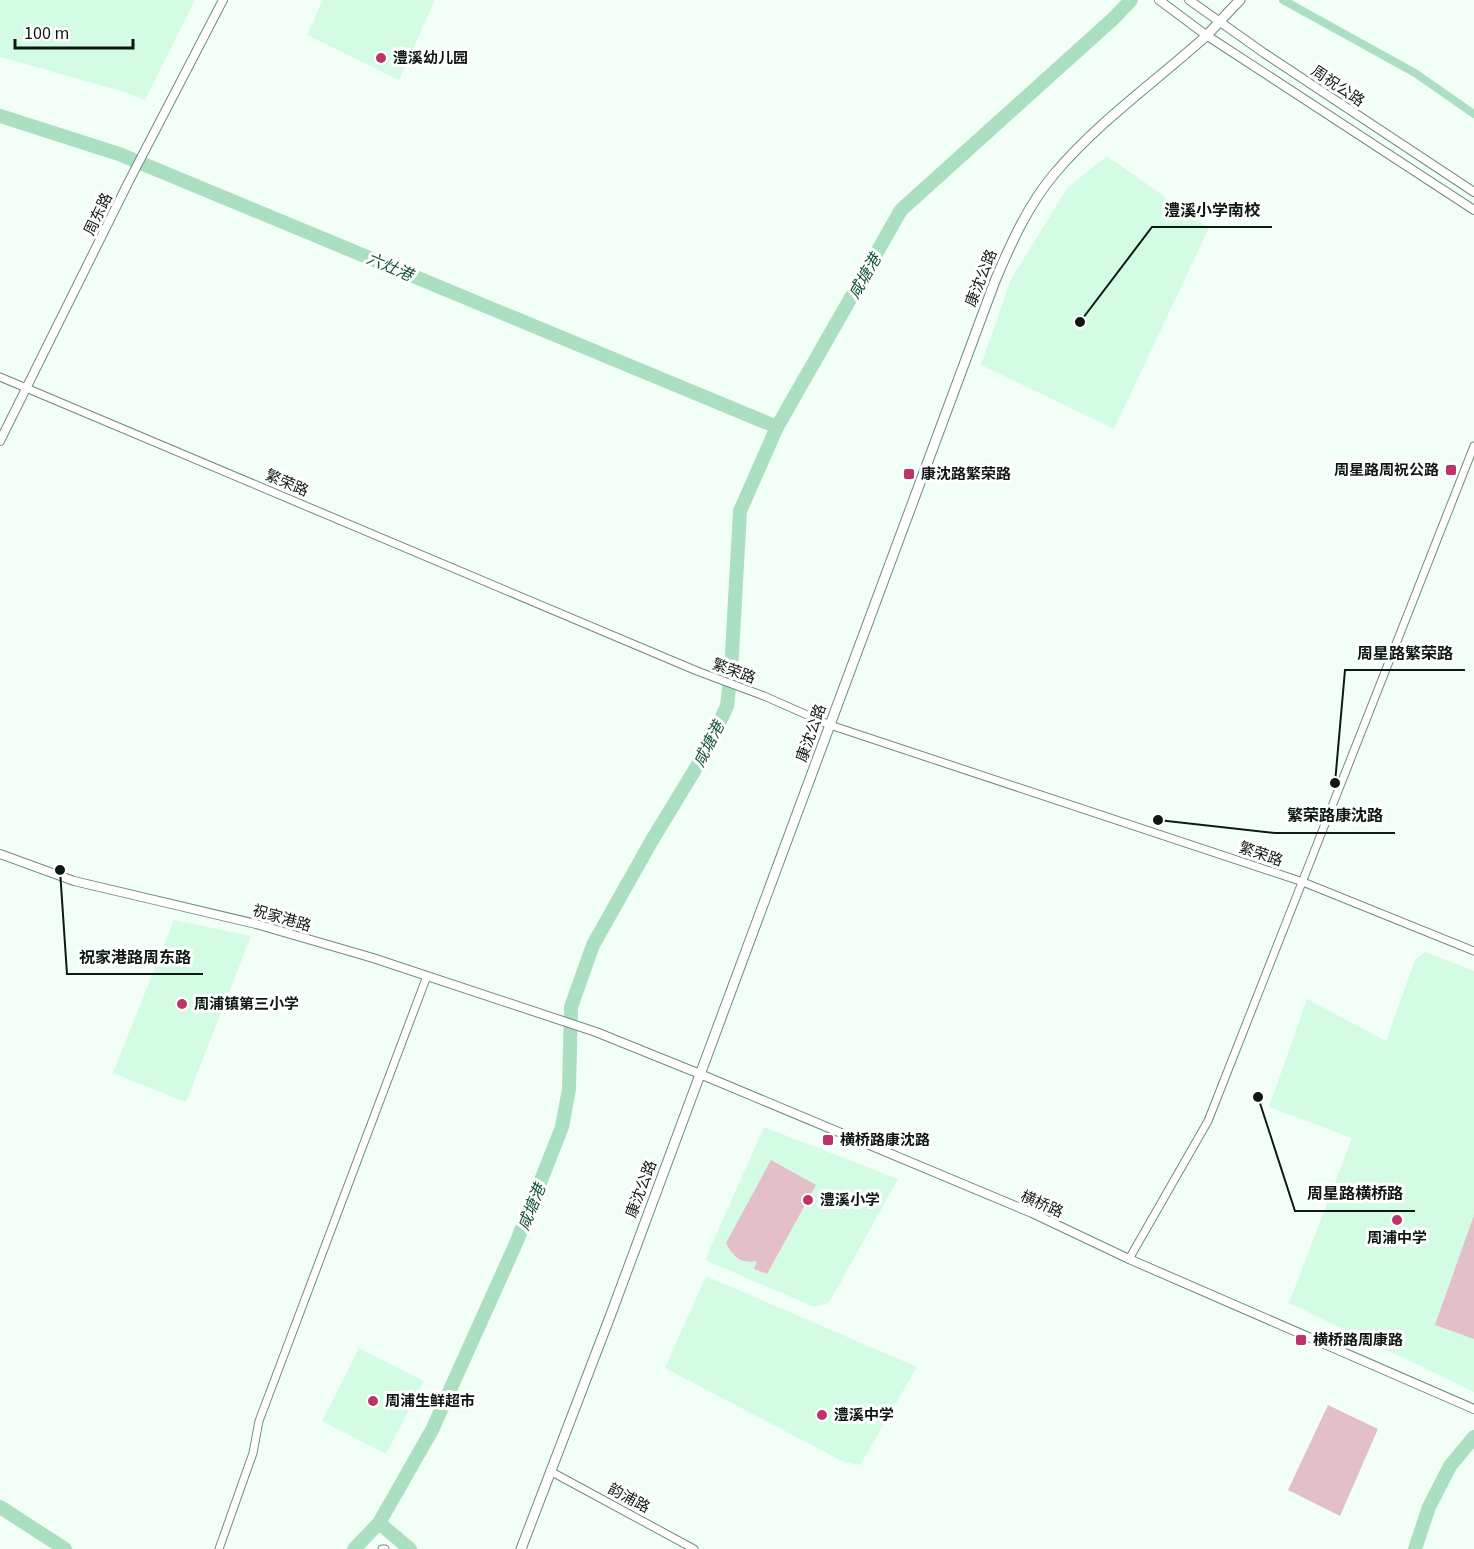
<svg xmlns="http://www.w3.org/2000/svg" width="1474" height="1549" font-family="'Source Sans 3','Noto Sans SC',sans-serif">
<rect width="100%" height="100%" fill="#f2fff7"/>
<g fill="#d4fbe4">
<path d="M 0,0 L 195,0 L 145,100 L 122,91 L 0,57 Z"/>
<path d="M 323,0 L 435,0 L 399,80 L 307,35 Z"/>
<path d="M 1107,156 L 1209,228 L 1114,429 L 981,365 L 1011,279 L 1068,187 Z"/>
<path d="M 174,920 L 251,936 L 186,1102 L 113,1073 Z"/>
<path d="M 1426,952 L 1474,971 L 1474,1392 L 1289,1303 L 1352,1138 L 1269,1107 L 1307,999 L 1386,1041 L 1415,960 Z"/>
<path d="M 764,1127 L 898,1179 L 829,1303 L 814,1307 L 705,1260 Z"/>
<path d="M 706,1276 L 917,1367 L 860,1465 L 844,1462 L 665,1368 Z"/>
<path d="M 359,1348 L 424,1381 L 386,1454 L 322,1421 Z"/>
</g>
<g fill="#e3c0c8">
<path d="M 771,1160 L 816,1185 L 767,1274 L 754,1269 L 757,1261 C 741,1264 733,1257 726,1243 Z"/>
<path d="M 1474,1215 L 1474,1339 L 1435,1325 Z"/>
<path d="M 1328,1405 L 1378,1429 L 1340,1516 L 1288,1490 Z"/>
</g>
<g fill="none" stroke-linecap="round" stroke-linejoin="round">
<path stroke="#abdfc2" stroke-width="8" d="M 1283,0 L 1415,73 L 1474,114"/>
<g stroke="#abdfc2" stroke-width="14">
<path d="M 0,116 L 119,154 L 777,427"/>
<path d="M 0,1507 L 65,1549"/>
<path d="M 379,1523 L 410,1549"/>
<path d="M 354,1549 L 379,1523 L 432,1430 L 517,1241 L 562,1127 L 569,1089 L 571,1007 L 593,945 L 651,842 L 708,748 L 727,706 L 731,671 L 740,511 L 777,427 L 901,210 L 1114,18 L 1131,0"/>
<path d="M 1415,1549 L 1429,1507 L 1450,1466 L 1474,1437"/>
</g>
<g stroke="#708c7c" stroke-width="9">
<g id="minor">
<path d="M 0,377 L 697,671 L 764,696 L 830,725 L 1303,882 L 1474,951"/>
<path d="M 1129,1259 L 1208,1121 L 1474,446"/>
<path d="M 550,1471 L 694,1549"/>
<path d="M 219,1549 L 253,1453 L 259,1421 L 427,976"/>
<path d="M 382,1549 L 385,1549"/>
</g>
</g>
<g stroke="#708c7c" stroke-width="10">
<g id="tertiary">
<path d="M 1159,0 L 1206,35 L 1474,210"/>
<path d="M 1189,0 L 1264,53 L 1474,192"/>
<path d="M 0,441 L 128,183 L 223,0"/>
<path d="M 0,854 L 74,881 L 256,924 L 373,958 L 596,1032 L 700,1074 L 1032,1213 L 1129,1259 L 1474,1409"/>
</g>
</g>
<g stroke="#708c7c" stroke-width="11">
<path id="secondary" d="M 521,1549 L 611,1314 L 995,281 C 1011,243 1028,205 1055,173 C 1099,121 1155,82 1205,37 C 1217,25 1228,12 1240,0"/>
</g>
<use href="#minor" stroke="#fff" stroke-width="7"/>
<use href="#tertiary" stroke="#fff" stroke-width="8"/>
<use href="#secondary" stroke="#fff" stroke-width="9"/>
</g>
<g fill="#bf3368" stroke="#fff" stroke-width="2">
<circle cx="381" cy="58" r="6"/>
<rect x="1445" y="464" width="12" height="12" rx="3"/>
<rect x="903" y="468" width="12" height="12" rx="3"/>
<circle cx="182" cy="1004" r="6"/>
<rect x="822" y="1134" width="12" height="12" rx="3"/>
<circle cx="808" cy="1200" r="6"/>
<circle cx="1397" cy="1220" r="6"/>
<rect x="1295" y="1334" width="12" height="12" rx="3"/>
<circle cx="373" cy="1401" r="6"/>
<circle cx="822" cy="1415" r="6"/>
</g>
<g text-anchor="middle" stroke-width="6" stroke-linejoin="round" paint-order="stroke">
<g font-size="15" font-weight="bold" fill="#0e1913" stroke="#fff" text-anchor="start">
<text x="393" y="63">澧溪幼儿园</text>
<text x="1439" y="475" text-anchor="end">周星路周祝公路</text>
<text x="921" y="479">康沈路繁荣路</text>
<text x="194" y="1009">周浦镇第三小学</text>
<text x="840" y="1145">横桥路康沈路</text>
<text x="820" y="1205">澧溪小学</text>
<text x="1397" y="1243" text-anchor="middle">周浦中学</text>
<text x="1313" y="1345">横桥路周康路</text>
<text x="385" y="1406">周浦生鲜超市</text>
<text x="834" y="1420">澧溪中学</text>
</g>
<g font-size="15" fill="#0e1913" stroke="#fff">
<text transform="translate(1338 86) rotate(34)" y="5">周祝公路</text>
<text transform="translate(98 214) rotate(-64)" y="5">周东路</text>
<text transform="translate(981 278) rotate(-68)" y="5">康沈公路</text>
<text transform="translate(287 483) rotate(23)" y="5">繁荣路</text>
<text transform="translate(734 671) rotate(20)" y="5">繁荣路</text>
<text transform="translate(811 733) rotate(-70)" y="5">康沈公路</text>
<text transform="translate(1261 854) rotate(19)" y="5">繁荣路</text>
<text transform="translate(282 918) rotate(16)" y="5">祝家港路</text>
<text transform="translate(641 1189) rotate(-69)" y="5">康沈公路</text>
<text transform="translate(1042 1204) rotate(24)" y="5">横桥路</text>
<text transform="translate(629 1498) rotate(28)" y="5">韵浦路</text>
</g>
<g font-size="16" font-style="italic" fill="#165438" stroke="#fff">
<text transform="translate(390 266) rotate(23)" y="6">六灶港</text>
<text transform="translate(864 276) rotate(-60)" y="6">咸塘港</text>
<text transform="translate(708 744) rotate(-63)" y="6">咸塘港</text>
<text transform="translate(531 1207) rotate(-68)" y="6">咸塘港</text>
</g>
</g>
<path fill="none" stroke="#0e1913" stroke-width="2" d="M1080 322L1152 227H1272M1335 783L1345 670H1465M1158 820L1275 833H1395M60 870L67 974H203M1258 1097L1295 1211H1415"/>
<g fill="#0e1913" stroke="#fff" stroke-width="2">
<circle cx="1080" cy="322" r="6"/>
<circle cx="1335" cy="783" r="6"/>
<circle cx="1158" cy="820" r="6"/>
<circle cx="60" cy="870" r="6"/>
<circle cx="1258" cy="1097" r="6"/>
</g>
<g font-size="16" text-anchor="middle" font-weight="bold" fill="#0e1913" stroke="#fff" stroke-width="6" stroke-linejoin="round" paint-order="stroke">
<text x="1212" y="216">澧溪小学南校</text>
<text x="1405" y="659">周星路繁荣路</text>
<text x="1335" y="821">繁荣路康沈路</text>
<text x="135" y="963">祝家港路周东路</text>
<text x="1355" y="1199">周星路横桥路</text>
</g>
<path d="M15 39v9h118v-9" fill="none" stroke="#0e1913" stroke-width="3"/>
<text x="24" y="39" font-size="18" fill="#0e1913" stroke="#ffffff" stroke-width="4.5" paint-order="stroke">100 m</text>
</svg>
